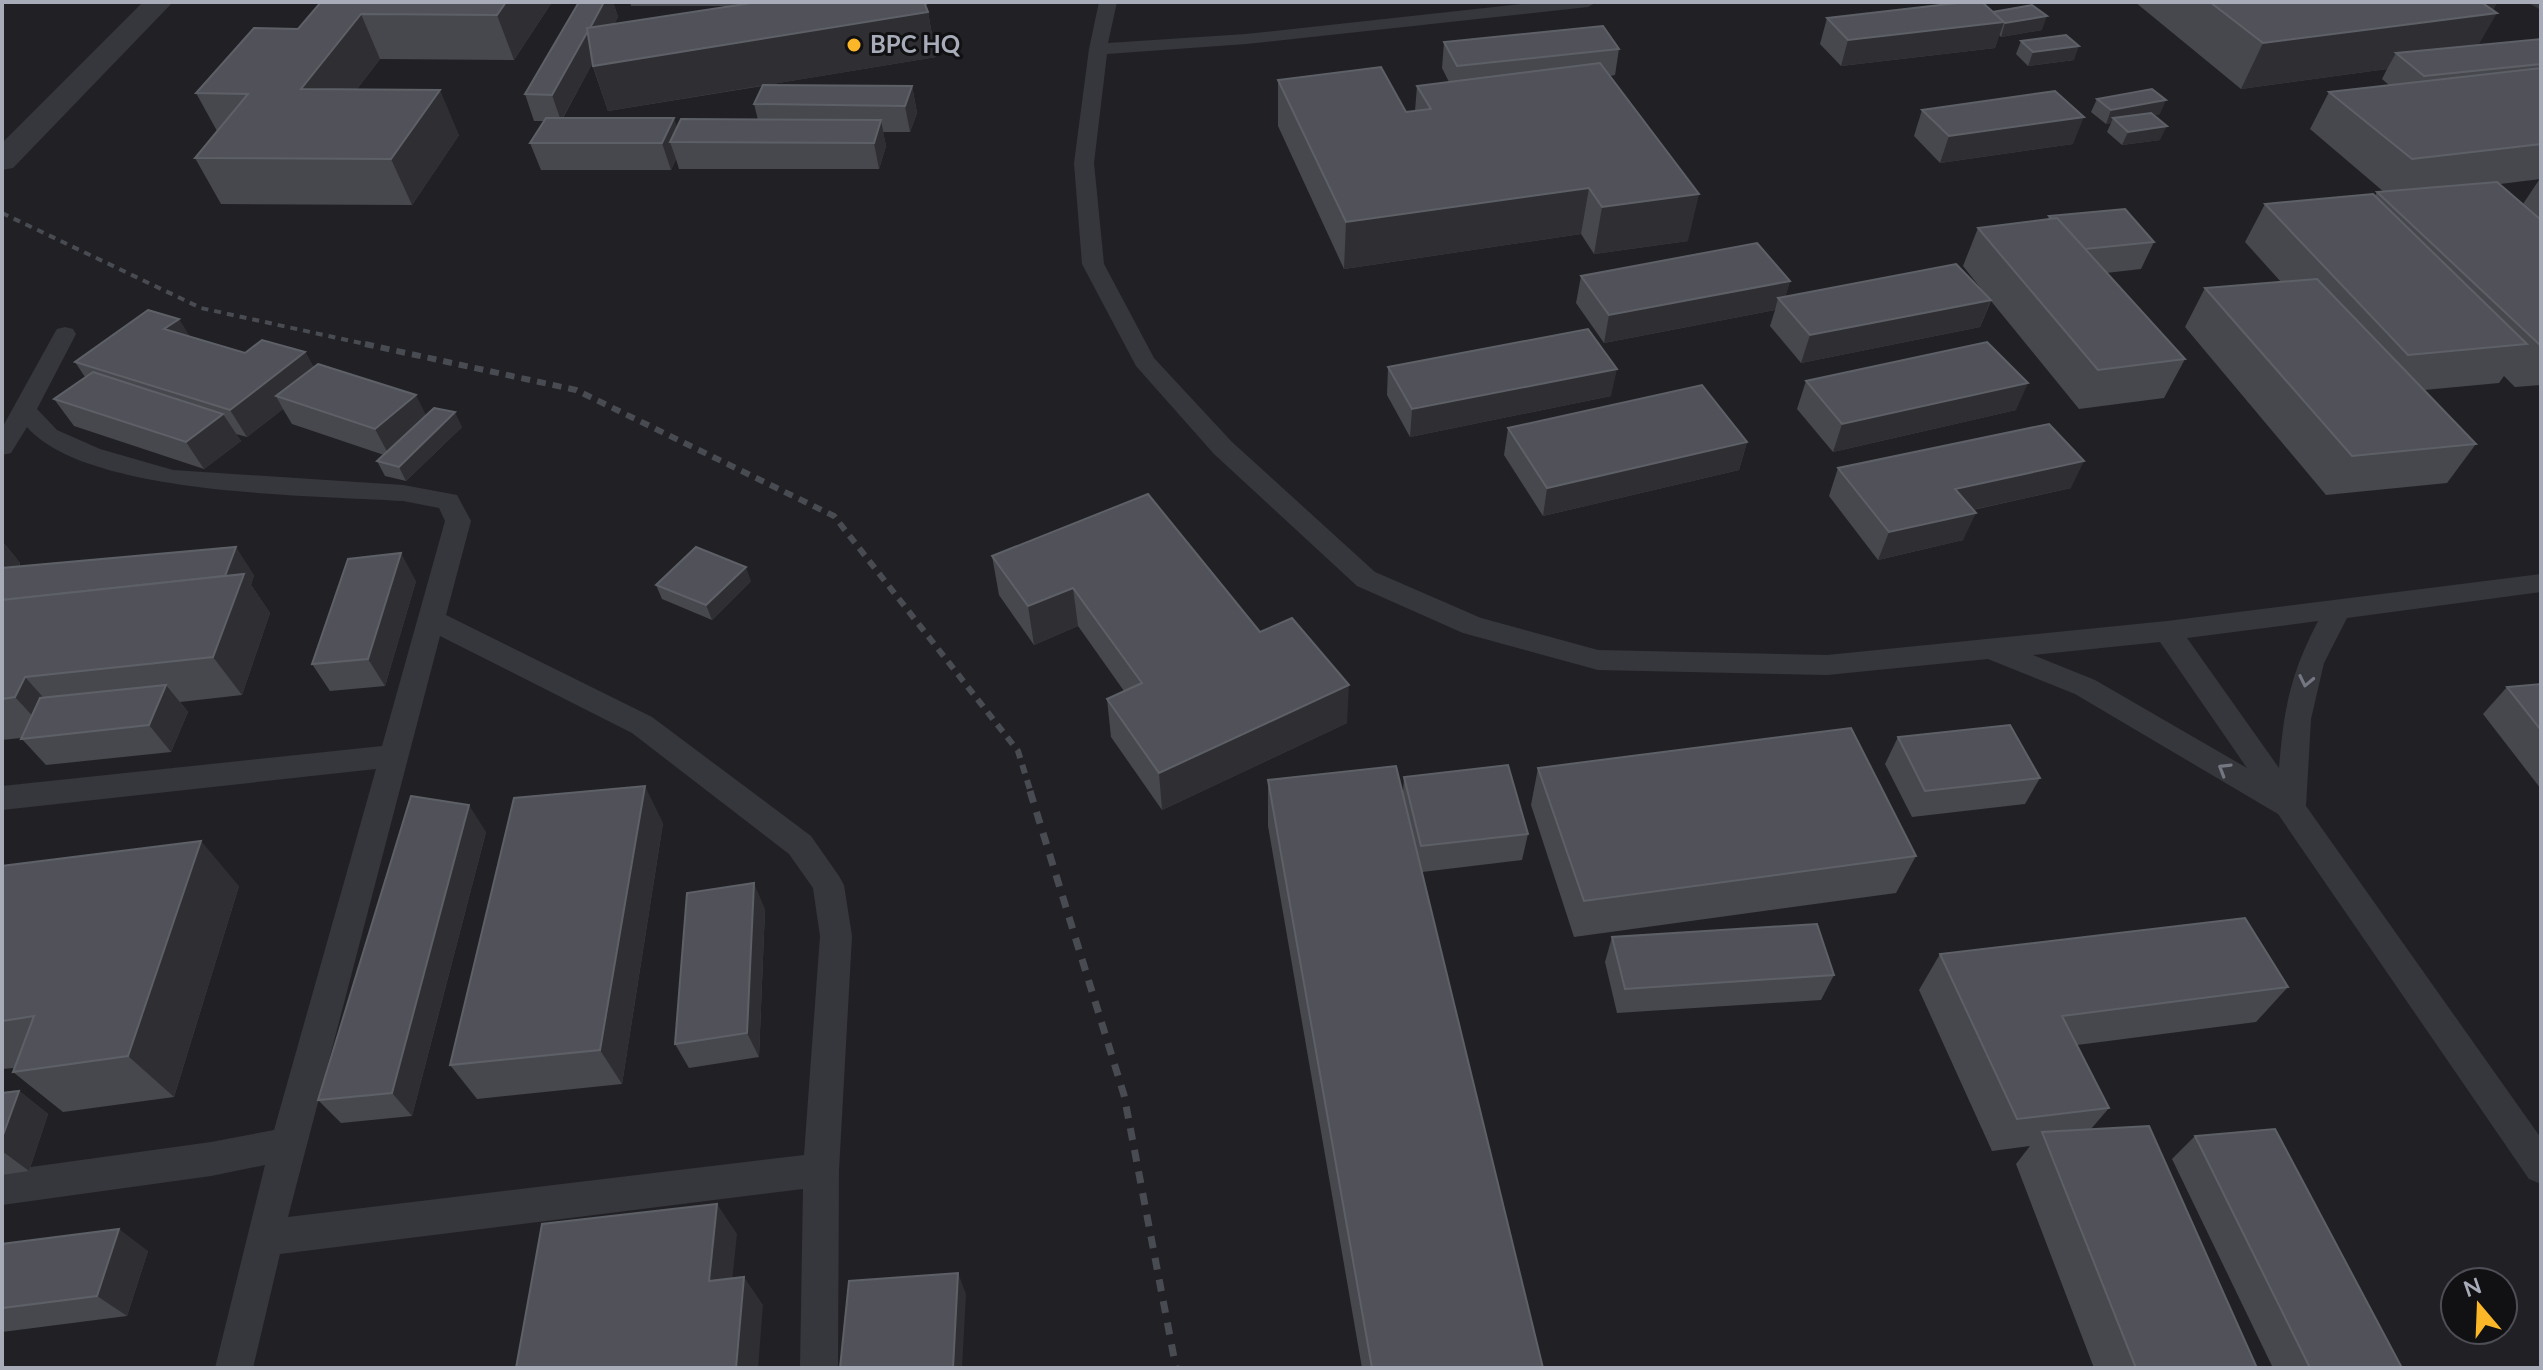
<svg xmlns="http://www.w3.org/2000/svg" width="2543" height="1370" font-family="Lato,sans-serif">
<rect width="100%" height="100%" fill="#161518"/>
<path fill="#212125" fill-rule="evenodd" d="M 2,2 L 2541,2 L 2541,1368 L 2,1368 ZM 2455,1282 L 2503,1282 L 2503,1330 L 2455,1330 Z"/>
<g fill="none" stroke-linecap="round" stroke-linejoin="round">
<g fill="#36373d" fill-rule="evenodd">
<path d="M 1099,2 L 1117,2 L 1108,43 L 1246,34 L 1539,2 L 1597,2 L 1588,7 L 1246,44 L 1107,54 L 1094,163 L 1104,264 L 1154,358 L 1232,442 L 1375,572 L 1481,618 L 1598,650 L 1827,655 L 2167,621 L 2541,574 L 2541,592 L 2347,618 L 2324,663 L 2311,719 L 2306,806 L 2541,1138 L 2541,1184 L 2529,1179 L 2278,814 L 2075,694 L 1988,659 L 1827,675 L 1598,670 L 1463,633 L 1357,586 L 1214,454 L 1136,366 L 1082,264 L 1074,163 L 1089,49 ZM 2318,621 C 2290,675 2284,708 2279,768 L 2187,638 ZM 2160,642 L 2247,768 L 2095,680 L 2033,655 Z"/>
<path d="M 2527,2 L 2541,2 L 2541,10 Z"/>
<path d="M 65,327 L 73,329 L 76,334 L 37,409 L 57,430 L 100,449 L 173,470 L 403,485 L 457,495 L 471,521 L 446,615 L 652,717 L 811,836 L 839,876 L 844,885 L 852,936 L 839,1170 L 838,1368 L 800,1368 L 803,1189 L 280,1254 L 253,1368 L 215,1368 L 265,1165 L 211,1176 L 2,1205 L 2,1171 L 211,1142 L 274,1130 L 376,769 L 2,810 L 2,786 L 382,746 L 445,521 L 439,508 L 403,501 C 312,495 87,496 27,427 L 11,453 L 2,455 L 2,428 L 54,334 L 57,329 ZM 440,636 L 632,733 L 789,854 L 813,888 L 820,936 L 804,1155 L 288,1217 Z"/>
</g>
<path fill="#36373d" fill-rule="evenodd" d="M 143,2 L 173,2 L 13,168 L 2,170 L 2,143 Z"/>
<path stroke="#494b52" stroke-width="4" stroke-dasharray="7 6" stroke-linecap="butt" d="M 2,213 L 201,308 L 374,346"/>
<path stroke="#494b52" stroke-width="6" stroke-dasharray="9 7" stroke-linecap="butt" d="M 365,344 L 576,390 L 834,516 L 1018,751 L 1031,793"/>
<path stroke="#494b52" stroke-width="7" stroke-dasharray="12 10" stroke-linecap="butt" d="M 1030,791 L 1124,1095 L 1176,1368"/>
</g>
<g fill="#46484d" fill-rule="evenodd">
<path d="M 321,2 L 552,2 L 514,60 L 380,59 L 357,89 L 459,135 L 412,205 L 221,204 L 195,158 L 217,131 L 196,93 L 298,29 Z"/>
<path d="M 579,2 L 613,2 L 618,17 L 614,24 L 730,6 L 631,6 L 630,2 L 928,2 L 927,5 L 925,5 L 928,12 L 936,57 L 766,85 L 912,86 L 917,113 L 910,132 L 883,132 L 886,146 L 879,169 L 679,169 L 676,159 L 671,170 L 541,170 L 530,143 L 544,121 L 534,121 L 525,94 ZM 592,64 L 608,111 L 762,86 L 754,104 L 758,120 L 677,128 L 563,118 Z"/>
<path d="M 2135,2 L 2497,2 L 2493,10 L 2478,45 L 2541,39 L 2541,179 L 2500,184 L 2523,204 L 2539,180 L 2541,180 L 2541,385 L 2515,387 L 2504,376 L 2499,383 L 2424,390 L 2476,444 L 2447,483 L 2326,495 L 2185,327 L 2205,288 L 2281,282 L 2245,242 L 2265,204 L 2375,196 L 2377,192 L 2384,192 L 2310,129 L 2329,92 L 2389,85 L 2382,79 L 2387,69 L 2241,89 Z"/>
<path d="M 1993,12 L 2042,30 L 2001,37 L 1999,35 L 1995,48 L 1841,66 L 1820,44 L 1827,18 Z"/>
<path d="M 2021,41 L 2074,60 L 2028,66 L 2016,54 Z"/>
<path d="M 1444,42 L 1619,49 L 1615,75 L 1610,76 L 1688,241 L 1594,254 L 1581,234 L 1344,269 L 1278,126 L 1278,80 L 1406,112 L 1415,111 L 1417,86 L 1449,82 L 1442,68 Z"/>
<path d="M 2097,99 L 2160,114 L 2154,115 L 2160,140 L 2122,145 L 2107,132 L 2111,123 L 2106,124 L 2091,112 Z"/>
<path d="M 1922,110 L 2073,144 L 1940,163 L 1914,136 Z"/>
<path d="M 2049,216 L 2154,242 L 2141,269 L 2106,273 L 2185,359 L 2164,398 L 2079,409 L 1991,301 L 1980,327 L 1801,363 L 1770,326 L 1775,310 L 1604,343 L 1576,303 L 1581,276 L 1790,281 L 1785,297 L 1986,295 L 1963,266 L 1978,228 L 2048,219 Z"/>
<path d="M 190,337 L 245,353 L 305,352 L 314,368 L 426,415 L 462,427 L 406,481 L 385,476 L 377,461 L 384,455 L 292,424 L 283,409 L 247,437 L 236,434 L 241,441 L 204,469 L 74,426 L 54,399 L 85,377 L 75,362 Z"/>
<path d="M 1388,367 L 1611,396 L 1410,437 L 1387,395 Z"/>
<path d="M 1806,381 L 2016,410 L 1833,452 L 1797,409 Z"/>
<path d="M 1508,428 L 1747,442 L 1739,470 L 1543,516 L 1504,455 Z"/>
<path d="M 1838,468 L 2071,488 L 1973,510 L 1963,540 L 1878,560 L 1829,496 Z"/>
<path d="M 2,541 L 20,563 L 19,567 L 254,575 L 251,585 L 270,613 L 242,695 L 180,702 L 188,712 L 171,752 L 46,765 L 21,738 L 2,740 Z"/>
<path d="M 992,556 L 1260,632 L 1347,723 L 1162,810 L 1111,737 L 1107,699 L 1124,691 L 1078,626 L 1034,645 L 999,595 Z"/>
<path d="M 416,581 L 385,686 L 330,691 L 312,664 Z"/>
<path d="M 751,581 L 712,620 L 662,599 L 656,585 Z"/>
<path d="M 2541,684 L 2541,789 L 2483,714 L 2507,687 Z"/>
<path d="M 1898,737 L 2040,778 L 2025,804 L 1912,817 L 1885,764 Z"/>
<path d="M 1538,768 L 1916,856 L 1896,893 L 1574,937 L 1531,805 Z"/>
<path d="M 1404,777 L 1528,834 L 1522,860 L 1422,872 L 1543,1368 L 1362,1368 L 1268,826 L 1268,780 L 1403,792 Z"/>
<path d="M 663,823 L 622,1084 L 477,1099 L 450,1065 Z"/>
<path d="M 486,832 L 412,1116 L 341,1123 L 318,1100 Z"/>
<path d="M 2,866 L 239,886 L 174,1097 L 63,1112 L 13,1072 L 14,1068 L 2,1069 Z"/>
<path d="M 765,909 L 759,1057 L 689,1068 L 675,1044 Z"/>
<path d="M 1612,937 L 1834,975 L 1821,1000 L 1617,1013 L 1605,962 Z"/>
<path d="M 1940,954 L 2288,987 L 2256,1022 L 2077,1045 L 2109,1108 L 2091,1129 L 2257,1368 L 2094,1368 L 2016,1164 L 2030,1146 L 1992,1151 L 1919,990 Z"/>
<path d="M 19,1091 L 48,1114 L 29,1171 L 2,1175 L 2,1093 Z"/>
<path d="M 2195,1136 L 2402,1368 L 2273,1368 L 2172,1159 Z"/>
<path d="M 2,1244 L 148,1251 L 127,1316 L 2,1332 Z"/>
</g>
<g fill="#2f2f33">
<path d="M 506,2 L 552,2 L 514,60 L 497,15 Z"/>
<path d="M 604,2 L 613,2 L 618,17 L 561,121 L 552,95 Z"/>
<path d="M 2474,2 L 2497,2 L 2491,14 L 2497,13 L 2471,58 L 2396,53 L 2387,69 L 2241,89 L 2263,43 Z"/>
<path d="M 928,12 L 936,57 L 608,111 L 593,66 Z"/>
<path d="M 361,14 L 380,59 L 323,134 L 301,89 Z"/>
<path d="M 2047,16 L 2042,30 L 2001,37 L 2005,23 Z"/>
<path d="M 2004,22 L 1995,48 L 1841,66 L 1848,40 Z"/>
<path d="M 2079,46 L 2074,60 L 2028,66 L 2033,52 Z"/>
<path d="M 912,86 L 917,113 L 910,132 L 905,106 Z"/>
<path d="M 440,90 L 459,135 L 412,205 L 391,159 Z"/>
<path d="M 2166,100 L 2160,114 L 2117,122 L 2113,118 L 2111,123 L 2106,124 L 2111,110 Z"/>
<path d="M 2084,117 L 2073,144 L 1940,163 L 1949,136 Z"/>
<path d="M 674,118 L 682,142 L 670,142 L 676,159 L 671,170 L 662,143 Z"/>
<path d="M 881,120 L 886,146 L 879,169 L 874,143 Z"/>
<path d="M 2167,126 L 2160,140 L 2122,145 L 2128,132 Z"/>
<path d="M 1589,188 L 1581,234 L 1344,269 L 1346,222 Z"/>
<path d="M 1699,194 L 1688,241 L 1594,254 L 1602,207 Z"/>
<path d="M 1790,281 L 1783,304 L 1778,298 L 1775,310 L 1604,343 L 1609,315 Z"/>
<path d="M 1991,300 L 1980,327 L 1801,363 L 1810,335 Z"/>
<path d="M 179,319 L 196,346 L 164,329 Z"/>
<path d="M 305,352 L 320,379 L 276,396 L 283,409 L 247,437 L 230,410 Z"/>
<path d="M 1617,369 L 1611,396 L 1410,437 L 1412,409 Z"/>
<path d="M 2028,383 L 2016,410 L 1833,452 L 1842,424 Z"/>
<path d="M 416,395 L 430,423 L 390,457 L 375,429 Z"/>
<path d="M 455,412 L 462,427 L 406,481 L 399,467 Z"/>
<path d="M 223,414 L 241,441 L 204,469 L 186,442 Z"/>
<path d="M 1747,442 L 1739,470 L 1543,516 L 1547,488 Z"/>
<path d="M 2084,461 L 2071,488 L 1944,516 L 1955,489 Z"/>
<path d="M 1976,513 L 1963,540 L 1878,560 L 1889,532 Z"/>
<path d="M 2,541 L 20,563 L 2,600 Z"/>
<path d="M 236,547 L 254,575 L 251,585 L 270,613 L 242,695 L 213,657 L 222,585 Z"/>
<path d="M 401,553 L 416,581 L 385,686 L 368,659 Z"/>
<path d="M 746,567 L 751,581 L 712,620 L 706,605 Z"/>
<path d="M 1073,588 L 1078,626 L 1034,645 L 1028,606 Z"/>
<path d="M 25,677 L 59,715 L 50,735 L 15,697 Z"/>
<path d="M 166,685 L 188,712 L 171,752 L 149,725 Z"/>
<path d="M 1349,685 L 1347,723 L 1162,810 L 1159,773 Z"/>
<path d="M 645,786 L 663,823 L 622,1084 L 600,1050 Z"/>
<path d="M 469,805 L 486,832 L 412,1116 L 392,1093 Z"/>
<path d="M 201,841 L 239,886 L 174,1097 L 128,1056 Z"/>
<path d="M 754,883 L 765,909 L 759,1057 L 747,1033 Z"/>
<path d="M 19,1091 L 48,1114 L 29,1171 L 2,1151 L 2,1138 Z"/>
<path d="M 717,1204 L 737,1234 L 729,1310 L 709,1281 Z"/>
<path d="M 119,1229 L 148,1251 L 127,1316 L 97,1296 Z"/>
<path d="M 958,1273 L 966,1294 L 962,1368 L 953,1368 Z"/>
<path d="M 744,1277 L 763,1305 L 758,1368 L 736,1368 Z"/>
</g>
<g fill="#515259" stroke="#5e6068" stroke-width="2">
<path d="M 321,2 L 506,2 L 497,15 L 361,14 L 301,89 L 440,90 L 391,159 L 195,158 L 248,94 L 196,93 L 254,28 L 298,29 Z"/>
<path d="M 579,2 L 604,2 L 590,28 L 587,28 L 588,31 L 552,95 L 525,94 Z"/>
<path d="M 758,2 L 924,2 L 928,12 L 593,66 L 587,28 Z"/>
<path d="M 1966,2 L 1982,2 L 2004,22 L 1848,40 L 1827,18 Z"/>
<path d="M 2210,2 L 2481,2 L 2497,13 L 2263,43 Z"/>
<path d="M 2032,5 L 2047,16 L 2005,23 L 1993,12 Z"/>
<path d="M 1603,26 L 1619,49 L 1457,66 L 1444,42 Z"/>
<path d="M 2066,35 L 2079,46 L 2033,52 L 2021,41 Z"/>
<path d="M 2541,39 L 2541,64 L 2424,76 L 2396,53 Z"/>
<path d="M 1600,63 L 1699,194 L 1602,207 L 1589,188 L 1346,222 L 1278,80 L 1381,67 L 1406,112 L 1431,109 L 1417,86 Z"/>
<path d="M 2541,68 L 2541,144 L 2412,159 L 2329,92 Z"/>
<path d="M 763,85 L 912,86 L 905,106 L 754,104 Z"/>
<path d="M 2152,89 L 2166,100 L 2111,110 L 2097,99 Z"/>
<path d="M 2055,91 L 2084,117 L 1949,136 L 1922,110 Z"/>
<path d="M 2151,113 L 2167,126 L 2128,132 L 2113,118 Z"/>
<path d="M 546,118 L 674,118 L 662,143 L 530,143 Z"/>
<path d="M 681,119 L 881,120 L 874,143 L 670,142 Z"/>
<path d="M 2497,182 L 2541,220 L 2541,346 L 2377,192 Z"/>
<path d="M 2373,194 L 2527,344 L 2408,355 L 2265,204 Z"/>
<path d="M 2125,209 L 2154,242 L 2085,249 L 2057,218 L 2052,219 L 2049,216 Z"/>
<path d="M 2057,218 L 2185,359 L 2098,370 L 1978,228 Z"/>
<path d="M 1757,243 L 1790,281 L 1609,315 L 1581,276 Z"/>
<path d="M 1956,264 L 1991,300 L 1810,335 L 1778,298 Z"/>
<path d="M 2317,279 L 2476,444 L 2352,456 L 2205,288 Z"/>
<path d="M 148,310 L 179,319 L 164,329 L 245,353 L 262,340 L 305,352 L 230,410 L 75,362 Z"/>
<path d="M 1588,329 L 1617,369 L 1412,409 L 1388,367 Z"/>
<path d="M 1987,342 L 2028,383 L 1842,424 L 1806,381 Z"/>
<path d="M 318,364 L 416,395 L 375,429 L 276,396 Z"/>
<path d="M 93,372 L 223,414 L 186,442 L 54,399 Z"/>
<path d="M 1702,385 L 1747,442 L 1547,488 L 1508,428 Z"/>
<path d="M 434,408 L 455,412 L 399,467 L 377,461 Z"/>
<path d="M 2049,424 L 2084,461 L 1955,489 L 1976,513 L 1889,532 L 1838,468 Z"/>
<path d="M 1148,494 L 1260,632 L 1292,618 L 1349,685 L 1159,773 L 1107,699 L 1142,683 L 1073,588 L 1028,606 L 992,556 Z"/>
<path d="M 236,547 L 225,576 L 2,600 L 2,568 Z"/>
<path d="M 696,547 L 746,567 L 706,605 L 656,585 Z"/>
<path d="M 401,553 L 368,659 L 312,664 L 348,559 Z"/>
<path d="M 244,574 L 213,657 L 25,677 L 15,697 L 2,699 L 2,600 Z"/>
<path d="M 2541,684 L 2541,730 L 2507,687 Z"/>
<path d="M 166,685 L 149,725 L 21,739 L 40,698 Z"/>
<path d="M 2010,725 L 2040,778 L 1925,791 L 1898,737 Z"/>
<path d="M 1851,728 L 1916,856 L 1584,901 L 1538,768 Z"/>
<path d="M 1508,765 L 1528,834 L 1421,846 L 1404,777 Z"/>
<path d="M 1396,766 L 1543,1368 L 1372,1368 L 1268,780 Z"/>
<path d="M 645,786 L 600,1050 L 450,1065 L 514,798 Z"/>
<path d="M 411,796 L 469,805 L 392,1093 L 318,1100 Z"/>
<path d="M 201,841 L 128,1056 L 13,1072 L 34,1016 L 2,1021 L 2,866 Z"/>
<path d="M 754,883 L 747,1033 L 675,1044 L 687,893 Z"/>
<path d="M 2245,918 L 2288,987 L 2062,1016 L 2109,1108 L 2017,1119 L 1940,954 Z"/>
<path d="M 1817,924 L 1834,975 L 1625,989 L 1612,937 Z"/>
<path d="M 19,1091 L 2,1138 L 2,1093 Z"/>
<path d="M 2149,1126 L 2257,1368 L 2136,1368 L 2042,1132 Z"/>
<path d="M 2275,1129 L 2402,1368 L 2310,1368 L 2195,1136 Z"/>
<path d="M 717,1204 L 709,1281 L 744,1277 L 736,1368 L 516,1368 L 542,1224 Z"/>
<path d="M 119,1229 L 97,1296 L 2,1308 L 2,1244 Z"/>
<path d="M 958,1273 L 953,1368 L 840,1368 L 849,1281 Z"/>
</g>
<defs><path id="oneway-chevron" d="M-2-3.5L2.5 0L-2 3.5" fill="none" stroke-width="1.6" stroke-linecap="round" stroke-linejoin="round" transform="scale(2)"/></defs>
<g stroke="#747781">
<use href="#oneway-chevron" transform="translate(2306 681) rotate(102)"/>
<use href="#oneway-chevron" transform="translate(2224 769) rotate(-149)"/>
</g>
<circle fill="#fcb729" stroke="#111013" stroke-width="3" cx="854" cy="45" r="8"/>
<g text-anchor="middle" stroke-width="6" stroke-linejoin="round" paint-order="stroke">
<g font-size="24" font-weight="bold" fill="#a7acb8" stroke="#111013" text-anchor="start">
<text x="870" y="53">BPC HQ</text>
</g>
</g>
<rect width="2543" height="1370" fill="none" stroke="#a7acb8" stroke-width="8"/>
<g transform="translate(2479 1306) rotate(341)"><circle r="38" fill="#111013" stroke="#4d4e55" stroke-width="2"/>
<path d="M0-6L14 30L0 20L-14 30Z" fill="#fcb729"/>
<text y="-12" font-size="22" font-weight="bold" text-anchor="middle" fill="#a7acb8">N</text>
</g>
</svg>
